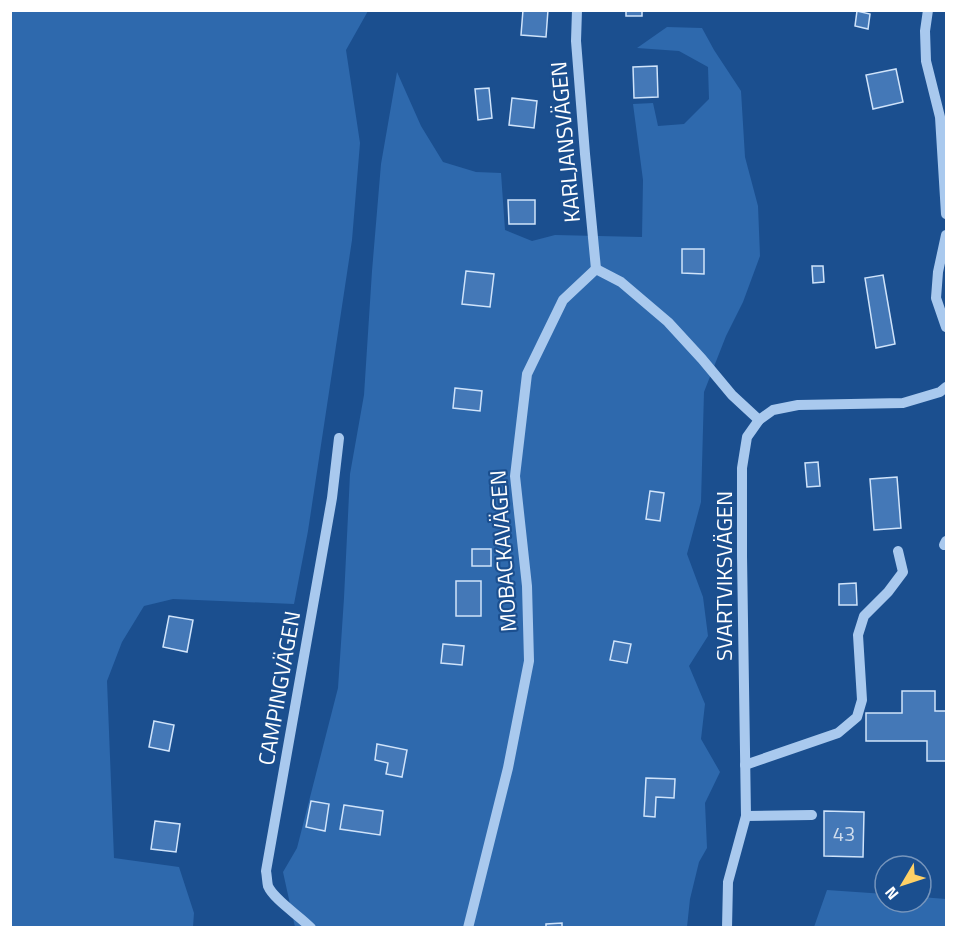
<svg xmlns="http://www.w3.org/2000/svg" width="957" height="938" font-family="'Titillium Web',sans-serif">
<rect width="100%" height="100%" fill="#1b4f8f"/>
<g fill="#2e69ad">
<path d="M 10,11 L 368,11 L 346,50 L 360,143 L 352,240 L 308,531 L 294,604 L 173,599 L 144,606 L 122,642 L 107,681 L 114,858 L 179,867 L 194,913 L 193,927 L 11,927 Z"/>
<path d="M 667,27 L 702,28 L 714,50 L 741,91 L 745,157 L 758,206 L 760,256 L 743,302 L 726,336 L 704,392 L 701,502 L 687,554 L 703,597 L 708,636 L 689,666 L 705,704 L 701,739 L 720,772 L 705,803 L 707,848 L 699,862 L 690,899 L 687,927 L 295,927 L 283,872 L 297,848 L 338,688 L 344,598 L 350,474 L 364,395 L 372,271 L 381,164 L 397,72 L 421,126 L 443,162 L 476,172 L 501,173 L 505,230 L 532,241 L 555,235 L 642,237 L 643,180 L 633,104 L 653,103 L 658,126 L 684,124 L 709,99 L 708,67 L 679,51 L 637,48 Z"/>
<path d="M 827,890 L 885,894 L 885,902 L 921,902 L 921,897 L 946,899 L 946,927 L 814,927 Z"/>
</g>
<g fill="#4478b7" stroke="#cfe3fa" stroke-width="1.5">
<path d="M 523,10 L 548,10 L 546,37 L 521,35 Z"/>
<rect x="626" y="10" width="16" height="6"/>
<path d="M 857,11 L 870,14 L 868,29 L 855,26 Z"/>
<path d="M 657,66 L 658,97 L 634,98 L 633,67 Z"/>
<path d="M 896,69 L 903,102 L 873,109 L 866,75 Z"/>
<path d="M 489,88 L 492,118 L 478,120 L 475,89 Z"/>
<path d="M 512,98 L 537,101 L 534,128 L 509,125 Z"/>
<path d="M 508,200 L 535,200 L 535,224 L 509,224 Z"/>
<path d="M 682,249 L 704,249 L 704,274 L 682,273 Z"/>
<path d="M 812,266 L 823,266 L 824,282 L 813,283 Z"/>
<path d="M 466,271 L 494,274 L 490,307 L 462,304 Z"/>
<path d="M 883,275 L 895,344 L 876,348 L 865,278 Z"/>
<path d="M 455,388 L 482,391 L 480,411 L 453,408 Z"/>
<path d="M 818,462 L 820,486 L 807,487 L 805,463 Z"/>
<path d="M 897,477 L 901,528 L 874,530 L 870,479 Z"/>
<path d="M 650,491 L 664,493 L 660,521 L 646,519 Z"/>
<rect x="472" y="549" width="19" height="17"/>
<rect x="456" y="581" width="25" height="35"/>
<path d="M 856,583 L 857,605 L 839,605 L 839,584 Z"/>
<path d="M 169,616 L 193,620 L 187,652 L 163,647 Z"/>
<path d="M 614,641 L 631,644 L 627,663 L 610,660 Z"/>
<path d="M 443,644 L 464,646 L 462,665 L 441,663 Z"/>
<path d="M 902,691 L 935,691 L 935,711 L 946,711 L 946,761 L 927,761 L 927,741 L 866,741 L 866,713 L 902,713 Z"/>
<path d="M 154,721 L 174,725 L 169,751 L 149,747 Z"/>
<path d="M 377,744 L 407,750 L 402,777 L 386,774 L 388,763 L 375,760 Z"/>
<path d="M 646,778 L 675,779 L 674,798 L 656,797 L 655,817 L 644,816 Z"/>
<path d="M 311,801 L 329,804 L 325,831 L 306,827 Z"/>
<path d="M 344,805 L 383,811 L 380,835 L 340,829 Z"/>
<path d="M 824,811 L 864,812 L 863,857 L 824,856 Z"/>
<path d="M 155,821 L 180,824 L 176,852 L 151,849 Z"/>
<path d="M 562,923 L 562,928 L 546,928 L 546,924 Z"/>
</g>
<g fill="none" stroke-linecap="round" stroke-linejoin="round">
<g stroke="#a9c9ee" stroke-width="10">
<path d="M 577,10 L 576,41 L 585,154 L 596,269"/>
<path d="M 928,10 L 925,31 L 926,61 L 940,117 L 946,214"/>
<path d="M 946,235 L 938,272 L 936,298 L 946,327"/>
<path d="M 944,545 L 946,541"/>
<path d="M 745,765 L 838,733 L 857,717 L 862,700 L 858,635 L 864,616 L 888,592 L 903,572 L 898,551"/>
<path d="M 746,816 L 812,815"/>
<path d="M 311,928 C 300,916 274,900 268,886 C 267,882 267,876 266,871 L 332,498 L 339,438"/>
<path d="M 468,928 L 508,768 L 529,661 L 527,586 L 515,476 L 527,374 L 563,300 L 596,269 L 621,282 L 668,322 L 702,359 L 732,395 L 759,420"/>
<path d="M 727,928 L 728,882 L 746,816 L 742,556 L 742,468 L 747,437 L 759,420 L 773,410 L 798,405 L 903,403 L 940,392 L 946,387"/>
</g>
</g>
<g text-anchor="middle" stroke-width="4.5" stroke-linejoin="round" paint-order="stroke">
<g font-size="20" fill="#d0dded">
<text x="844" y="841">43</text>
</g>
<g font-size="22" fill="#fff" stroke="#1b4f8f">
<text transform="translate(565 142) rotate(-95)" y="8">KARLJANSVÄGEN</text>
<text transform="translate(503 551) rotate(-94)" y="8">MOBACKAVÄGEN</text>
<text transform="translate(724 576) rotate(-90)" y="8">SVARTVIKSVÄGEN</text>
<text transform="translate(279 688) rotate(-80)" y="8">CAMPINGVÄGEN</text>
</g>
</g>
<rect width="957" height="938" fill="none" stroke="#ffffff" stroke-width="24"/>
<g transform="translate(903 884) rotate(231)"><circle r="28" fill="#1b4f8f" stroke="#7695bc" stroke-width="1.5"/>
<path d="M0-4.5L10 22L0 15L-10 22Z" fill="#ffd166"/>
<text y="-9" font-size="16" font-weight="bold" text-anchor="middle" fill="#ffffff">N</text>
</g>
</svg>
